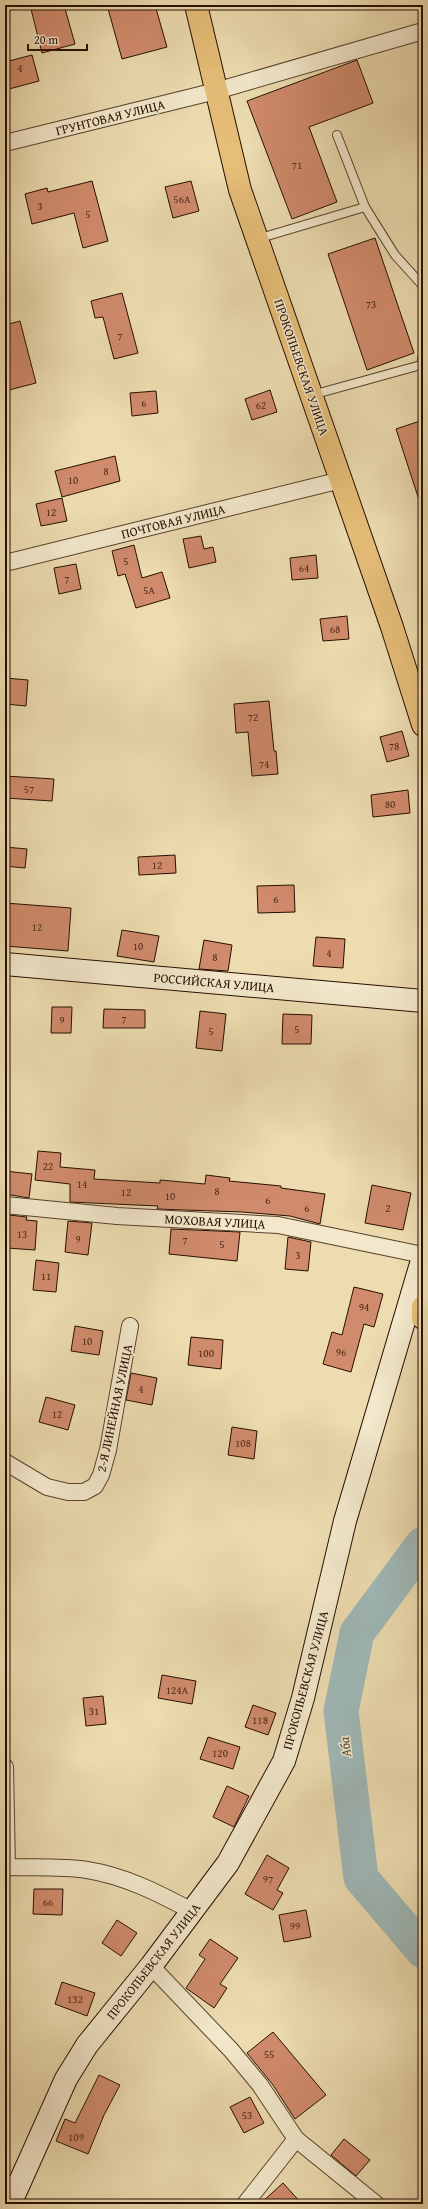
<svg xmlns="http://www.w3.org/2000/svg" width="428" height="2209" font-family="'Gentium Book Plus',serif">
<rect width="100%" height="100%" fill="#ecdcb0"/>
<filter id="stains"><feTurbulence type="fractalNoise" baseFrequency=".005" numOctaves="4"/><feColorMatrix values="0 0 0 0 .2 0 0 0 0 .09 0 0 0 0 .02 0 0 0 .5 -.17"/></filter>
<radialGradient id="worn" r=".72"><stop offset=".6" stop-color="#630" stop-opacity="0"/><stop offset="1" stop-color="#630" stop-opacity=".3"/></radialGradient>
<g fill="none" stroke-linecap="round" stroke-linejoin="round">
<path stroke="#9fb8b8" stroke-width="35" d="M 423,1544 L 357,1633 L 341,1711 L 361,1878 L 423,1951"/>
</g>
<g fill="#d08b6c" stroke="#270e00">
<path d="M 30,5 L 64,5 L 75,44 L 42,53 Z"/>
<path d="M 107,5 L 155,5 L 167,47 L 122,59 Z"/>
<path d="M 32,55 L 39,81 L 9,89 L 5,74 L 5,62 Z"/>
<path d="M 357,60 L 373,103 L 309,127 L 337,202 L 292,219 L 247,101 Z"/>
<path d="M 92,181 L 108,241 L 83,248 L 74,213 L 32,224 L 25,194 L 47,188 L 48,192 Z"/>
<path d="M 191,181 L 199,211 L 173,218 L 165,187 Z"/>
<path d="M 375,238 L 414,353 L 367,370 L 328,254 Z"/>
<path d="M 122,293 L 138,353 L 114,359 L 103,317 L 95,318 L 91,301 Z"/>
<path d="M 20,321 L 36,383 L 5,391 L 5,325 Z"/>
<path d="M 270,390 L 277,412 L 252,420 L 245,399 Z"/>
<path d="M 156,391 L 158,413 L 132,416 L 130,393 Z"/>
<path d="M 423,420 L 423,503 L 420,503 L 396,429 Z"/>
<path d="M 115,456 L 120,481 L 62,497 L 55,471 Z"/>
<path d="M 62,498 L 67,521 L 41,526 L 36,504 Z"/>
<path d="M 201,536 L 204,549 L 213,547 L 216,562 L 189,568 L 183,539 Z"/>
<path d="M 134,545 L 142,578 L 162,572 L 170,598 L 136,608 L 125,574 L 118,576 L 112,551 Z"/>
<path d="M 316,555 L 318,578 L 292,580 L 290,558 Z"/>
<path d="M 76,564 L 81,589 L 59,594 L 54,568 Z"/>
<path d="M 347,616 L 349,639 L 323,641 L 320,619 Z"/>
<path d="M 5,678 L 28,680 L 26,706 L 5,704 Z"/>
<path d="M 269,701 L 274,751 L 276,751 L 278,774 L 252,776 L 248,732 L 236,733 L 234,704 Z"/>
<path d="M 402,731 L 409,756 L 387,762 L 380,737 Z"/>
<path d="M 5,776 L 54,779 L 52,801 L 5,798 Z"/>
<path d="M 408,790 L 410,813 L 373,817 L 371,795 Z"/>
<path d="M 5,847 L 27,849 L 25,868 L 5,866 Z"/>
<path d="M 175,855 L 176,873 L 139,875 L 138,857 Z"/>
<path d="M 294,885 L 295,912 L 258,913 L 257,886 Z"/>
<path d="M 5,903 L 71,908 L 68,951 L 5,946 Z"/>
<path d="M 122,930 L 159,936 L 154,962 L 117,956 Z"/>
<path d="M 316,937 L 345,939 L 343,968 L 313,966 Z"/>
<path d="M 204,940 L 232,945 L 228,971 L 199,969 Z"/>
<path d="M 52,1007 L 72,1007 L 71,1033 L 51,1033 Z"/>
<path d="M 104,1009 L 145,1010 L 145,1028 L 103,1028 Z"/>
<path d="M 200,1011 L 226,1014 L 222,1051 L 196,1048 Z"/>
<path d="M 283,1014 L 312,1015 L 311,1044 L 282,1044 Z"/>
<path d="M 38,1151 L 61,1153 L 60,1167 L 95,1170 L 94,1179 L 160,1183 L 160,1180 L 205,1184 L 206,1175 L 230,1178 L 229,1181 L 281,1186 L 281,1188 L 325,1194 L 320,1224 L 290,1216 L 242,1212 L 157,1209 L 158,1206 L 70,1202 L 70,1184 L 35,1180 Z"/>
<path d="M 5,1171 L 32,1174 L 29,1198 L 5,1194 Z"/>
<path d="M 372,1185 L 411,1193 L 403,1230 L 365,1223 Z"/>
<path d="M 9,1215 L 27,1217 L 26,1220 L 37,1221 L 35,1250 L 7,1248 Z"/>
<path d="M 68,1221 L 92,1223 L 88,1255 L 65,1252 Z"/>
<path d="M 171,1229 L 240,1232 L 237,1261 L 169,1254 Z"/>
<path d="M 288,1237 L 311,1242 L 308,1271 L 285,1269 Z"/>
<path d="M 36,1260 L 59,1263 L 56,1292 L 33,1290 Z"/>
<path d="M 354,1287 L 383,1294 L 374,1327 L 364,1324 L 351,1372 L 323,1364 L 332,1332 L 342,1335 Z"/>
<path d="M 75,1326 L 103,1331 L 99,1355 L 71,1351 Z"/>
<path d="M 191,1337 L 223,1340 L 221,1369 L 188,1365 Z"/>
<path d="M 131,1373 L 157,1378 L 152,1405 L 126,1400 Z"/>
<path d="M 46,1397 L 75,1405 L 68,1430 L 39,1422 Z"/>
<path d="M 232,1427 L 257,1431 L 254,1459 L 228,1455 Z"/>
<path d="M 162,1675 L 196,1681 L 192,1704 L 158,1698 Z"/>
<path d="M 103,1696 L 106,1724 L 86,1726 L 83,1698 Z"/>
<path d="M 253,1705 L 276,1713 L 268,1735 L 245,1727 Z"/>
<path d="M 208,1737 L 240,1747 L 233,1769 L 200,1759 Z"/>
<path d="M 227,1786 L 249,1796 L 234,1827 L 213,1817 Z"/>
<path d="M 267,1855 L 289,1868 L 277,1890 L 283,1893 L 273,1910 L 245,1894 Z"/>
<path d="M 34,1889 L 63,1889 L 62,1915 L 33,1914 Z"/>
<path d="M 306,1910 L 311,1937 L 284,1942 L 279,1915 Z"/>
<path d="M 117,1920 L 137,1933 L 121,1956 L 102,1943 Z"/>
<path d="M 210,1939 L 238,1958 L 220,1984 L 227,1988 L 214,2008 L 186,1988 L 205,1959 L 199,1955 Z"/>
<path d="M 62,1982 L 95,1993 L 87,2016 L 55,2004 Z"/>
<path d="M 273,2032 L 326,2095 L 295,2119 L 273,2085 L 247,2053 Z"/>
<path d="M 99,2075 L 120,2085 L 104,2115 L 88,2154 L 56,2141 L 65,2119 L 75,2123 Z"/>
<path d="M 250,2097 L 264,2123 L 244,2133 L 230,2107 Z"/>
<path d="M 344,2139 L 370,2160 L 356,2176 L 331,2155 Z"/>
<path d="M 283,2183 L 302,2204 L 260,2204 Z"/>
</g>
<g fill="none" stroke-linecap="round" stroke-linejoin="round">
<g stroke="#58422c" stroke-width="10">
<g id="lane">
<path d="M 337,135 L 365,207"/>
<path d="M 257,239 L 365,207 L 395,255 L 423,286"/>
<path d="M 312,395 L 421,365 L 423,355"/>
</g>
</g>
<g stroke="#58422c" stroke-width="18">
<g id="street">
<path d="M 5,143 L 216,91 L 423,31"/>
<path d="M 5,563 L 341,480"/>
<path d="M 5,1205 L 117,1216 L 278,1225 L 423,1255"/>
<path d="M 5,1462 L 47,1487 L 68,1492 L 84,1492 L 95,1486 L 101,1475 L 108,1450 L 130,1326"/>
<path d="M 5,1767 L 7,1867"/>
<path d="M 5,1867 C 32,1868 61,1866 87,1870 C 125,1876 158,1893 192,1911"/>
<path d="M 151,1966 L 231,2050 L 260,2085 L 296,2139 L 376,2204"/>
<path d="M 245,2204 L 296,2139"/>
</g>
</g>
<g stroke="#270e00" stroke-width="24">
<g id="secondary">
<path d="M 5,964 L 423,1001"/>
<path d="M 10,2204 L 66,2079 L 87,2045 L 151,1966 L 228,1863 L 284,1761 L 303,1698 L 345,1521 L 423,1257"/>
</g>
</g>
<g stroke="#270e00" stroke-width="24">
<g id="primary">
<path d="M 196,5 L 240,190 L 392,627 L 423,725"/>
<path d="M 423,1307 L 423,1318"/>
</g>
</g>
<use href="#lane" stroke="#f3e8cc" stroke-width="8"/>
<use href="#street" stroke="#f3e8cc" stroke-width="16"/>
<use href="#secondary" stroke="#f3e8cc" stroke-width="22"/>
<use href="#primary" stroke="#e6be78" stroke-width="22"/>
</g>
<g text-anchor="middle" stroke-width="3" stroke-linejoin="round" paint-order="stroke">
<g font-size="11" fill="#512d1b">
<text x="20" y="72">4</text>
<text x="297" y="169">71</text>
<text x="182" y="203">56А</text>
<text x="40" y="210">3</text>
<text x="88" y="218">5</text>
<text x="371" y="308">73</text>
<text x="120" y="340">7</text>
<text x="144" y="407">6</text>
<text x="261" y="409">62</text>
<text x="106" y="475">8</text>
<text x="73" y="484">10</text>
<text x="51" y="516">12</text>
<text x="126" y="565">5</text>
<text x="304" y="572">64</text>
<text x="67" y="583">7</text>
<text x="149" y="594">5А</text>
<text x="335" y="633">68</text>
<text x="253" y="721">72</text>
<text x="394" y="750">78</text>
<text x="264" y="768">74</text>
<text x="29" y="793">57</text>
<text x="390" y="808">80</text>
<text x="157" y="869">12</text>
<text x="276" y="903">6</text>
<text x="37" y="931">12</text>
<text x="138" y="950">10</text>
<text x="329" y="957">4</text>
<text x="215" y="961">8</text>
<text x="124" y="1023">7</text>
<text x="62" y="1024">9</text>
<text x="297" y="1033">5</text>
<text x="211" y="1035">5</text>
<text x="48" y="1170">22</text>
<text x="82" y="1188">14</text>
<text x="217" y="1195">8</text>
<text x="126" y="1196">12</text>
<text x="170" y="1200">10</text>
<text x="268" y="1204">6</text>
<text x="307" y="1212">6</text>
<text x="388" y="1212">2</text>
<text x="22" y="1238">13</text>
<text x="78" y="1243">9</text>
<text x="185" y="1244">7</text>
<text x="222" y="1248">5</text>
<text x="298" y="1259">3</text>
<text x="46" y="1280">11</text>
<text x="364" y="1311">94</text>
<text x="87" y="1345">10</text>
<text x="341" y="1356">96</text>
<text x="206" y="1357">100</text>
<text x="141" y="1393">4</text>
<text x="57" y="1418">12</text>
<text x="243" y="1447">108</text>
<text x="177" y="1694">124А</text>
<text x="94" y="1715">31</text>
<text x="260" y="1724">118</text>
<text x="220" y="1757">120</text>
<text x="268" y="1883">97</text>
<text x="48" y="1906">66</text>
<text x="295" y="1930">99</text>
<text x="75" y="2003">132</text>
<text x="269" y="2058">55</text>
<text x="247" y="2119">53</text>
<text x="76" y="2141">109</text>
</g>
<g font-size="13" fill="#270e00" stroke="#f3e8cc">
<text transform="translate(110 117) rotate(-14)" y="5">ГРУНТОВАЯ УЛИЦА</text>
<text transform="translate(302 367) rotate(71)" y="5">ПРОКОПЬЕВСКАЯ УЛИЦА</text>
<text transform="translate(173 521) rotate(-14)" y="5">ПОЧТОВАЯ УЛИЦА</text>
<text transform="translate(214 982) rotate(5)" y="5">РОССИЙСКАЯ УЛИЦА</text>
<text transform="translate(215 1221) rotate(3)" y="5">МОХОВАЯ УЛИЦА</text>
<text transform="translate(114 1408) rotate(-78)" y="5">2-Я ЛИНЕЙНАЯ УЛИЦА</text>
<text transform="translate(305 1680) rotate(-75)" y="5">ПРОКОПЬЕВСКАЯ УЛИЦА</text>
<text transform="translate(153 1961) rotate(-52)" y="5">ПРОКОПЬЕВСКАЯ УЛИЦА</text>
</g>
<g font-size="14" font-style="italic" fill="#514a40" stroke="#f3e8cc">
<text transform="translate(345 1747) rotate(-97)" y="5">Аба</text>
</g>
</g>
<rect width="428" height="2209" fill="none" stroke="#ecdcb0" stroke-width="20"/>
<rect x="6" y="6" width="416" height="2197" fill="none" stroke="#270e00" stroke-width="2"/>
<rect x="10" y="10" width="408" height="2189" fill="none" stroke="#270e00"/>
<path d="M28 44v6h59v-6" fill="none" stroke="#270e00" stroke-width="2"/>
<text x="34" y="44" font-size="12" fill="#270e00" stroke="#f3e8cc" stroke-width="3" paint-order="stroke">20 m</text>
<rect width="100%" height="100%" filter="url(#stains)"/>
<rect width="100%" height="100%" fill="url(#worn)"/>
</svg>
